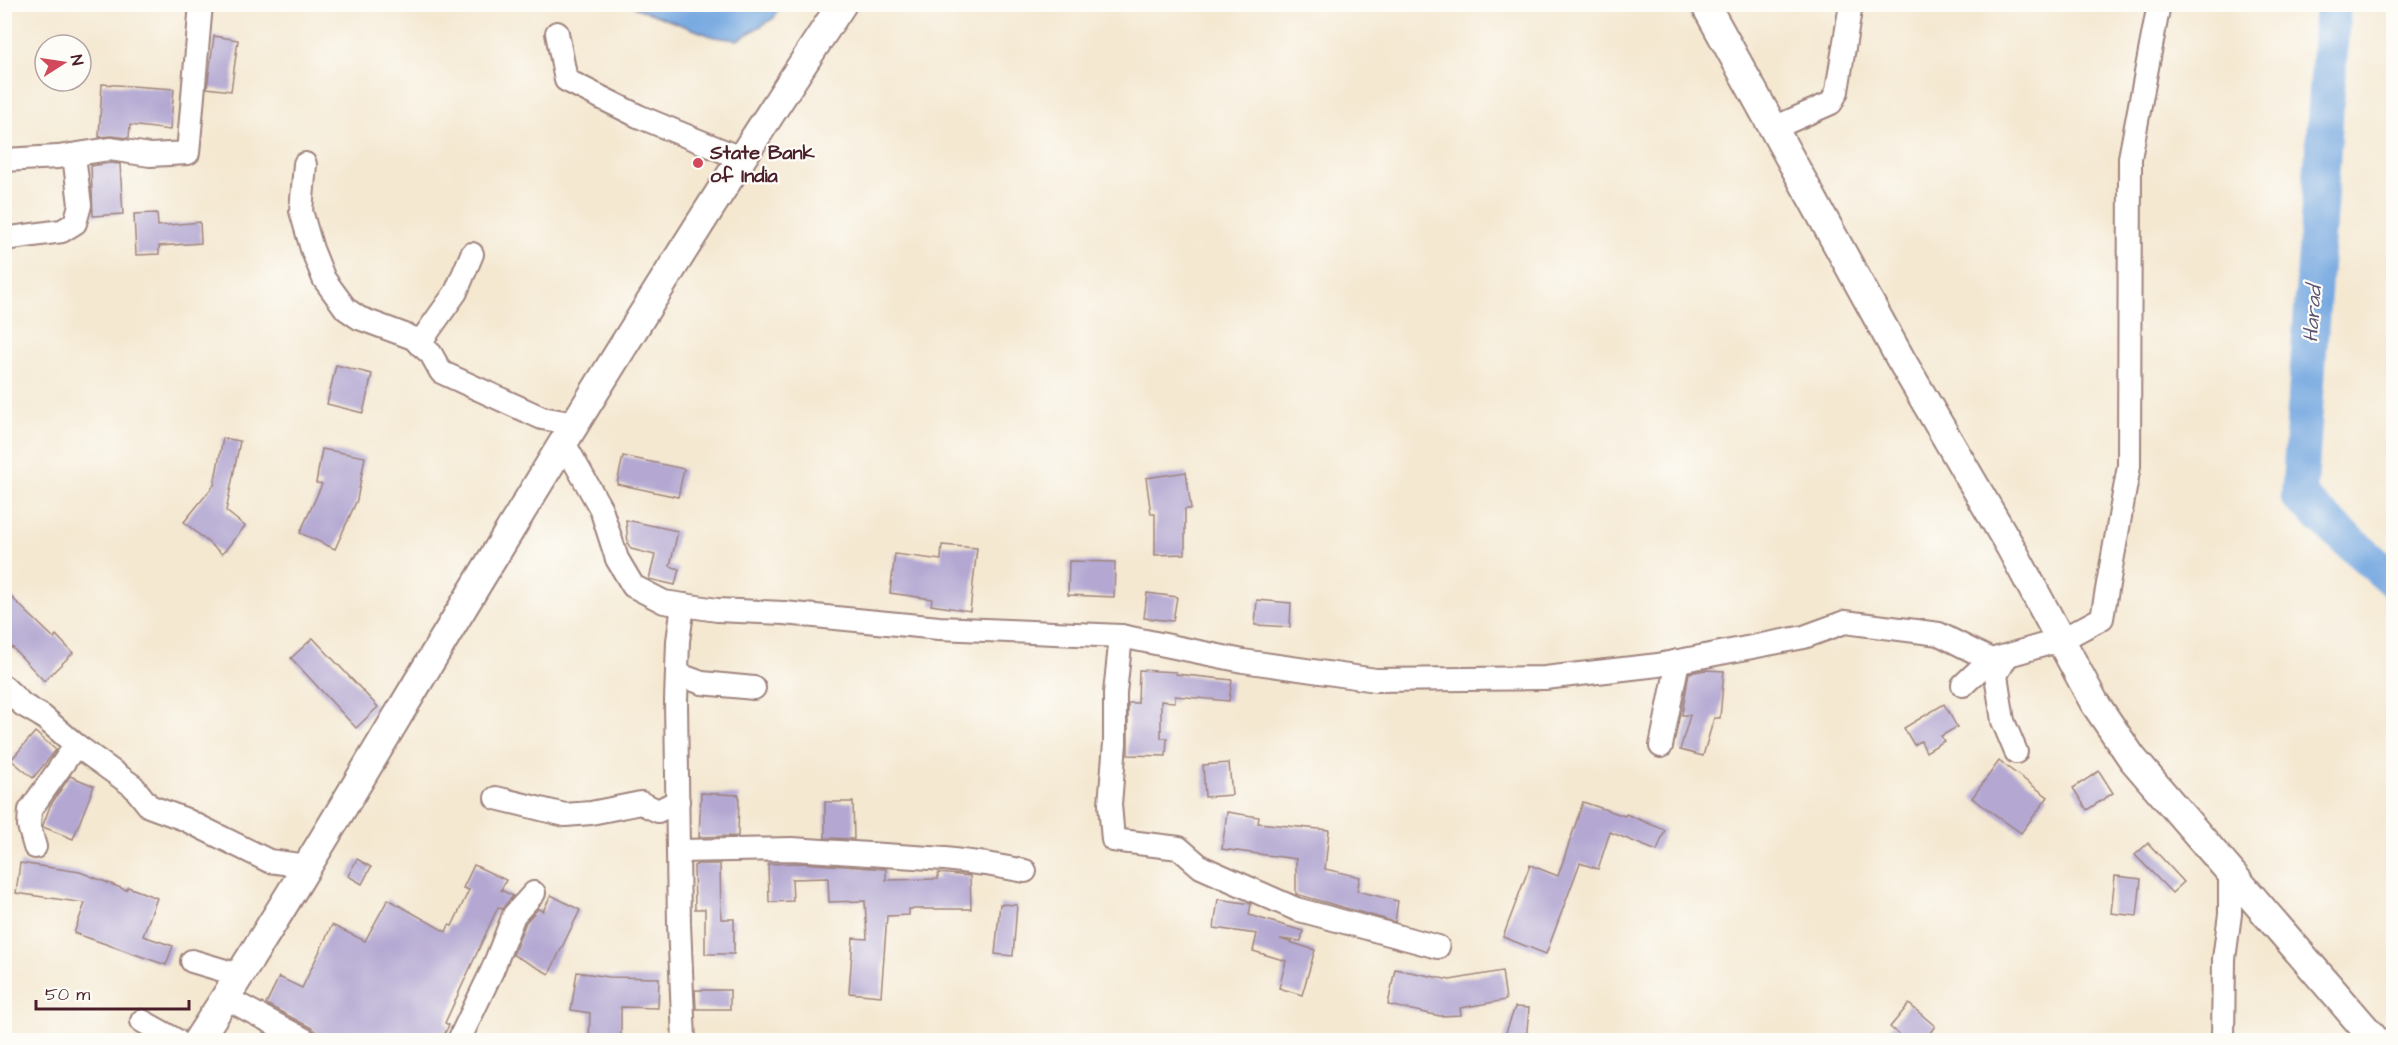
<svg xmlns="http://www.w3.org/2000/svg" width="2398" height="1045" font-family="'Architects Daughter',sans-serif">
<rect width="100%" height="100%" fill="#fdfcf7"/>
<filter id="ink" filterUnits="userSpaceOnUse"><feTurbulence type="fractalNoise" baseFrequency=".0167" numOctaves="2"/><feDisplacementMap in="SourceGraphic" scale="12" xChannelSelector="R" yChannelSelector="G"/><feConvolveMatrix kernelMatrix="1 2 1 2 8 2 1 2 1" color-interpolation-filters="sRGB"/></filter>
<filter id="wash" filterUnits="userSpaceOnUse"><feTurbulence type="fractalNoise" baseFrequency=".008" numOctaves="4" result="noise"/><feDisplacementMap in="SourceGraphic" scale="24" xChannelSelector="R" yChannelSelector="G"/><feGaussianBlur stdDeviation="1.35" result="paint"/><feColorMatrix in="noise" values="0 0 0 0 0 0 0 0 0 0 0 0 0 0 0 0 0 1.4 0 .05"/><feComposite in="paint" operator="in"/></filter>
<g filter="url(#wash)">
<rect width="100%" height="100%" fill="#f4e8d1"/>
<path fill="#74a7e0" stroke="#5f6386" stroke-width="1.5" d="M 633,5 L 780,5 L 774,18 L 738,40 L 714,37 L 636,8 Z"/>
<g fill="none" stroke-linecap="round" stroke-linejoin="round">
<path stroke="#74a7e0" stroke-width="36" d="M 2333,4 L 2299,497 L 2394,581"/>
</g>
<g id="blocks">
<g fill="#b4a8d2">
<path d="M 214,36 L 238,40 L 231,91 L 207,88 Z"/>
<path d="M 102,84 L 174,89 L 170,130 L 130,125 L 129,138 L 112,136 L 99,137 Z"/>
<path d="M 110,163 L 120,164 L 123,214 L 93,216 L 91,166 Z"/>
<path d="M 157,213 L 158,226 L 200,222 L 201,243 L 159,246 L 159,254 L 136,255 L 134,214 Z"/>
<path d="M 336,365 L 372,374 L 363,413 L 327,404 Z"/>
<path d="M 223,438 L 240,441 L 226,511 L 245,526 L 222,554 L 184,522 L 214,485 Z"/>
<path d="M 322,449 L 365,457 L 357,500 L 335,549 L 300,533 L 322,484 L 316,483 Z"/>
<path d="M 623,456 L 684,469 L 678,497 L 617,484 Z"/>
<path d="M 1186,472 L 1191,509 L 1185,509 L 1185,554 L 1155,555 L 1155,514 L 1151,514 L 1146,478 Z"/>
<path d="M 626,520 L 678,531 L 670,566 L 679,569 L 675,585 L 649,579 L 655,555 L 631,549 L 628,544 Z"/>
<path d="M 942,545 L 977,548 L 970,611 L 931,605 L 932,599 L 890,593 L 895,554 L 941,560 Z"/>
<path d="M 1069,561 L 1115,562 L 1114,597 L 1068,595 Z"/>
<path d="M 4,590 L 54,638 L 56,635 L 73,653 L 44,681 L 12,647 L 4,655 Z"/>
<path d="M 1147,593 L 1177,597 L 1173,621 L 1144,618 Z"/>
<path d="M 1257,600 L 1291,603 L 1290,627 L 1255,625 Z"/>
<path d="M 313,638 L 378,707 L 356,728 L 291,658 Z"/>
<path d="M 1139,670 L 1176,672 L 1176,674 L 1232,680 L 1229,701 L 1175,696 L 1175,702 L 1161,701 L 1161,738 L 1167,738 L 1166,756 L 1128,755 L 1128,703 L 1138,703 Z"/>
<path d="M 1706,670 L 1724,671 L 1720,718 L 1714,718 L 1703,756 L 1680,750 L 1690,715 L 1682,715 L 1689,673 Z"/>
<path d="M 1944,704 L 1957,727 L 1941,736 L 1944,741 L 1926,752 L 1921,741 L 1914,745 L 1904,728 Z"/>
<path d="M 35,732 L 56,750 L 33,778 L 11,760 Z"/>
<path d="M 1999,761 L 2048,797 L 2021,833 L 1972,798 Z"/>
<path d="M 1229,763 L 1232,795 L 1205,797 L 1203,765 Z"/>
<path d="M 2099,771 L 2113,793 L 2087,810 L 2073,788 Z"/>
<path d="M 70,776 L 94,786 L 73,839 L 43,827 L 43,825 L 50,806 Z"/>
<path d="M 701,793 L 739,795 L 738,836 L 699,837 Z"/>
<path d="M 825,802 L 853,802 L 854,839 L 825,838 Z"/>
<path d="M 1583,802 L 1625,816 L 1626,814 L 1665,830 L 1657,851 L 1610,832 L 1598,869 L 1580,863 L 1546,954 L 1503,937 L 1530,865 L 1558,876 Z"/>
<path d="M 1227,812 L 1259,817 L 1258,823 L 1329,830 L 1325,869 L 1360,877 L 1357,891 L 1398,901 L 1395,922 L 1296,894 L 1296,859 L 1222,849 Z"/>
<path d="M 2148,843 L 2184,882 L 2172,893 L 2135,855 Z"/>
<path d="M 357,859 L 371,867 L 362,884 L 348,876 Z"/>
<path d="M 20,863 L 80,872 L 126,890 L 128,887 L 157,898 L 143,936 L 173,946 L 166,965 L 74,933 L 85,903 L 16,893 Z"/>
<path d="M 801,863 L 886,869 L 886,880 L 938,879 L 938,873 L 970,876 L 971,909 L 909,909 L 909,915 L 887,916 L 881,996 L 849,993 L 853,938 L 867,939 L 865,901 L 829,902 L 828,878 L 792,879 L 793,901 L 769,902 L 768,864 Z"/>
<path d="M 698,864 L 720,864 L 721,919 L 734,919 L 734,954 L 705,954 L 705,909 L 695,909 L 694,866 Z"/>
<path d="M 474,865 L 506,880 L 501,890 L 513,896 L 502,909 L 498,907 L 445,1023 L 449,1025 L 441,1041 L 319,1041 L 317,1033 L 312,1028 L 266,1004 L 279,977 L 302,988 L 332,925 L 365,941 L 388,899 L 446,932 L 449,925 L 452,926 L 469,890 L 463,888 Z"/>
<path d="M 2115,876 L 2141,879 L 2137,916 L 2111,913 Z"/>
<path d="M 551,895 L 580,910 L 549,974 L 513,955 L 526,922 L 538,909 L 543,911 Z"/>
<path d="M 1218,899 L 1251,904 L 1249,915 L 1303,931 L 1301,941 L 1280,939 L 1315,950 L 1302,995 L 1279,988 L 1286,961 L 1253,951 L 1257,934 L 1214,928 Z"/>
<path d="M 1000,904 L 1017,905 L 1013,956 L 995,954 Z"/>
<path d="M 1395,969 L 1450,980 L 1502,971 L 1506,1000 L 1460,1008 L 1461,1015 L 1440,1016 L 1388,1005 Z"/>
<path d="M 577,972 L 609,977 L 659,978 L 658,1008 L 621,1007 L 621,1041 L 589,1041 L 590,1013 L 571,1010 Z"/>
<path d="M 695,990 L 730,990 L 730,1009 L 696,1009 Z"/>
<path d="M 1909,1004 L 1935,1026 L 1924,1041 L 1906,1041 L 1890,1027 Z"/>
<path d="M 1515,1007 L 1529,1008 L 1526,1041 L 1503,1041 Z"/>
</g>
</g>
</g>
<g filter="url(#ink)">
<use href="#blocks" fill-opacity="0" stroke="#9f847e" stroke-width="1.5"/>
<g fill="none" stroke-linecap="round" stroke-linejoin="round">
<g stroke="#9f847e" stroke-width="26">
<g id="minor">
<path d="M 557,33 L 566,80 L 638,116 L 740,158"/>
<path d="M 1774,128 L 1831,103 L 1837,91 L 1851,4"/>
<path d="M 4,160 L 58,157 L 110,149 L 150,155 L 188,153 L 201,4"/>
<path d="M 305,164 L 301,211 L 312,249 L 324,279 L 346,309 L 359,318 L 413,338 L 431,354 L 441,372 L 542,418 L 575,424"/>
<path d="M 4,239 L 62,231 L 75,223 L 80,205 L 74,155"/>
<path d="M 419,344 L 456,292 L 472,254"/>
<path d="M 564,443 L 601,509 L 617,559 L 633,586 L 664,602 L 717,610 L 784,613 L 939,628 L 1121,636 L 1243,661 L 1376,680 L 1545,678 L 1658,665 L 1804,637 L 1845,622 L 1939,634 L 1991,660 L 2061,640 L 2102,618 L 2129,466 L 2130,158 L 2159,4"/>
<path d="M 683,605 L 678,641 L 676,701 L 679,924 L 684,1040"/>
<path d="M 1121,636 L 1115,693 L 1115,743 L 1110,804 L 1113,840 L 1179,848 L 1201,867 L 1296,909 L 1438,947"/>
<path d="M 2007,656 L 1996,675 L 2003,721 L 2016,752"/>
<path d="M 677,674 L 702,683 L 754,688"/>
<path d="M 1963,685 L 1982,667 L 2005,657"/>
<path d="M 4,687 L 23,705 L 42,716 L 76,745 L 133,786 L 149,806 L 184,819 L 269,861 L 307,866"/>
<path d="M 1661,746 L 1678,661"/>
<path d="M 496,798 L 565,815 L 591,813 L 641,803 L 658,811 L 678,801"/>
<path d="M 35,847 L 29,826 L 30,810 L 76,745"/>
<path d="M 679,851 L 792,849 L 945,859 L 986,864 L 1025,871"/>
<path d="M 192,961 L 239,975"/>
<path d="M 226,998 L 305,1040"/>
<path d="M 142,1021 L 176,1040"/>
<path d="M 459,1040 L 492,971 L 514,915 L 534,893"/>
<path d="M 2223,1040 L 2224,959 L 2230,914 L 2230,870"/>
</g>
</g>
<g stroke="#9f847e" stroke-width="32">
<g id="tertiary">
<path d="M 1705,4 L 1900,358 L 2011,548 L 2094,702 L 2132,758 L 2375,1040"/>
<path d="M 198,1040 C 304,878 400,709 502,543 C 612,362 725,181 842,4"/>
</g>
</g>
<use href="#minor" stroke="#fff" stroke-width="22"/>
<use href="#tertiary" stroke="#fff" stroke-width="28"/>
</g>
</g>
<circle fill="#d1495b" stroke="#fdfcf7" stroke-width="2" cx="698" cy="163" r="6"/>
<g text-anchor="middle" stroke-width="4.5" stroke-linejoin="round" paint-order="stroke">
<g font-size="20" font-weight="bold" fill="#4a1f2b" stroke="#fdfcf7" text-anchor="start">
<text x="710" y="159">State Bank<tspan x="710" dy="23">of India</tspan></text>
</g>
<g font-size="21" font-style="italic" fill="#5b5573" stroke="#fdfcf7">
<text transform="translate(2312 314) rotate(-86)" y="7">Harad</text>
</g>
</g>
<rect width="2398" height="1045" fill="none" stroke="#fdfcf7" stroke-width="24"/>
<g transform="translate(63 63) rotate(78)"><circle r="28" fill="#fdfcf7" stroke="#b5a4a5" stroke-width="1.5"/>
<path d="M0-4.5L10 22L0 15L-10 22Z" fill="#d1495b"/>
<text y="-9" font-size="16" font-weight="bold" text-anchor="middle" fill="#4a1f2b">N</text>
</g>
<path d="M36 1000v9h153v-9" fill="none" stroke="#4a1f2b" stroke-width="3"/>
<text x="45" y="1000" font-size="18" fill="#4a1f2b" stroke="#fdfcf7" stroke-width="4.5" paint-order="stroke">50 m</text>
</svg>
